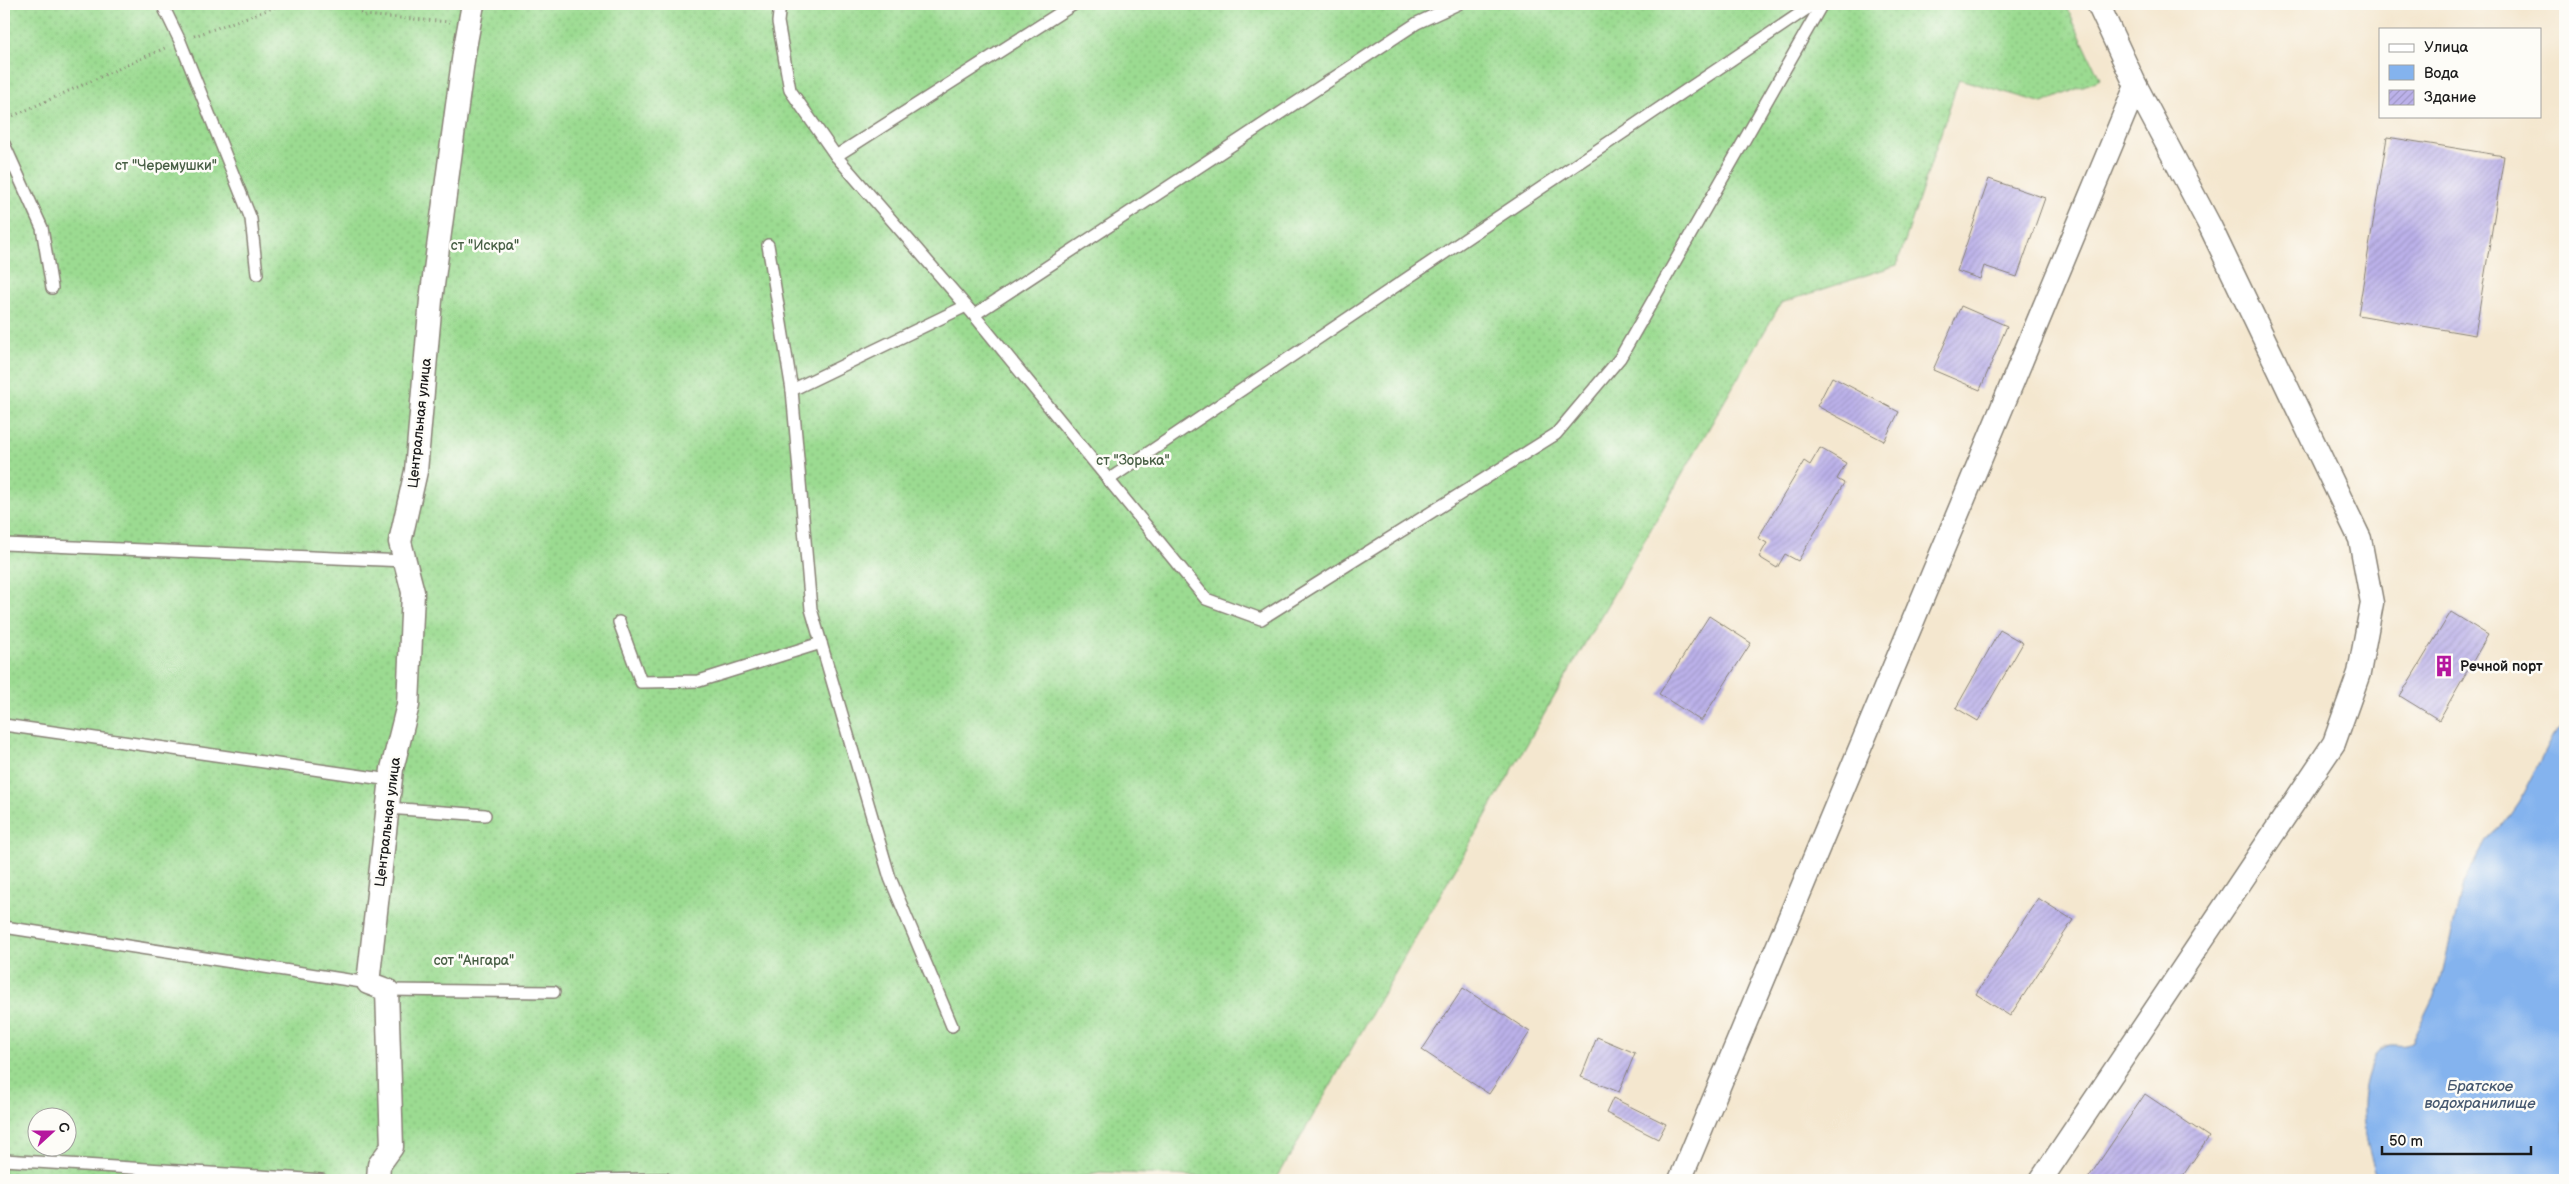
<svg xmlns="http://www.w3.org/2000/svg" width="2569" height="1184" font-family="'Balsamiq Sans',sans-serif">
<defs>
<pattern id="garden-dots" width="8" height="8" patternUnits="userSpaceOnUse" patternTransform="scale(1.25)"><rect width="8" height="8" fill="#9bdb91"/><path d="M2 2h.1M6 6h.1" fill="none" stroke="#85bb7c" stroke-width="1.8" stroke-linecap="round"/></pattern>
<pattern id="building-hatch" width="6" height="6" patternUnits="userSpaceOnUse" patternTransform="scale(1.25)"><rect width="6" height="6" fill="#bbb1e9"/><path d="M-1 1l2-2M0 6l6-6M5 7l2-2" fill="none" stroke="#a098c7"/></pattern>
</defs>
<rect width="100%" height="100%" fill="#fdfcf7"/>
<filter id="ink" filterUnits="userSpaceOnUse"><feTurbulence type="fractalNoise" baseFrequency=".02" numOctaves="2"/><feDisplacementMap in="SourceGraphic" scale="10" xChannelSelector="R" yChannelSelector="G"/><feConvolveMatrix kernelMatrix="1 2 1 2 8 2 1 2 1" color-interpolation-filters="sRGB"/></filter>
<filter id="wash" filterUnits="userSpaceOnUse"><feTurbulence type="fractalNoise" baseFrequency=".0096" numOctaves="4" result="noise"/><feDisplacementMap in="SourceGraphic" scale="20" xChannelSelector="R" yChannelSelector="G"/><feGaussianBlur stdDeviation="1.12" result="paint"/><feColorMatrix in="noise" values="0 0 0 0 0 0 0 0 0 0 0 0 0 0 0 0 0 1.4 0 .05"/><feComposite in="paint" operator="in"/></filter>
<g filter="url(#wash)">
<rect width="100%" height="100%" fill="#f4e7cf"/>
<path fill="url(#garden-dots)" stroke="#5c7c56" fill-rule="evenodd" d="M 4,4 L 2065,4 L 2100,79 L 2043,103 L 1959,79 L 1897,265 L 1781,303 L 1276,1180 L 1100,1172 L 1065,1180 L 4,1180 ZM 38,1116 L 68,1116 L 68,1146 L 38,1146 Z"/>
<path fill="#84b3ee" stroke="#506885" d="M 2563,725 L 2565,725 L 2565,1180 L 2378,1180 C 2366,1143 2356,1109 2369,1071 C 2371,1063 2374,1053 2382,1048 C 2392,1041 2401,1049 2411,1043 L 2440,983 L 2463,884 L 2486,840 L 2503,824 L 2519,801 L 2553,735 Z"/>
<g id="blocks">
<g fill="url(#building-hatch)">
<path d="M 2387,137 L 2504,156 L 2475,335 L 2358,315 Z"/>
<path d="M 1989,179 L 2045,198 L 2017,277 L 1984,266 L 1980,279 L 1957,271 Z"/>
<path d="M 1961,306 L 2007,326 L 1980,390 L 1933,370 Z"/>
<path d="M 1832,377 L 1899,412 L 1884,441 L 1817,406 Z"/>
<path d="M 1820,448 L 1846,463 L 1837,479 L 1844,483 L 1798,561 L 1785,554 L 1777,568 L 1759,557 L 1767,543 L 1758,538 L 1804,461 L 1810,465 Z"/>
<path d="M 2451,612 L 2488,635 L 2439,720 L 2400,696 Z"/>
<path d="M 1709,616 L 1751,643 L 1701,721 L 1659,694 Z"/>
<path d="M 2000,630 L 2023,643 L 1978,721 L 1956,708 Z"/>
<path d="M 2038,898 L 2073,920 L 2010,1016 L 1976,994 Z"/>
<path d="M 1463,988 L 1530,1032 L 1489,1094 L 1422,1050 Z"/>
<path d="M 1597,1037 L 1635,1053 L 1619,1092 L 1581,1077 Z"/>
<path d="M 2145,1094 L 2209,1137 L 2180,1180 L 2087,1180 Z"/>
<path d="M 1613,1098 L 1666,1124 L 1658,1139 L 1606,1113 Z"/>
</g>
</g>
</g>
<g filter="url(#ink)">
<use href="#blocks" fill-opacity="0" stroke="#888276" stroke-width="1"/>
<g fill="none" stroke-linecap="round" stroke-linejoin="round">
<g stroke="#888276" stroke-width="14">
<g id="lane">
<path d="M 162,4 L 180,41 L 251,219 L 257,274"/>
<path d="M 780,4 L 778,22 L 790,90 L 836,156 L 974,315 L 1206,599 L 1261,619 L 1556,434 L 1620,358 L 1822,4"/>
<path d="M 4,144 L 42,228 L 52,288"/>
<path d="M 836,156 L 1074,4"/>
<path d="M 768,245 L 792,390"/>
<path d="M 974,315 L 1417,23 L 1458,4"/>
<path d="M 1108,480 L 1814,4"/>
<path d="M 4,544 L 405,561"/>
<path d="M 619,622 L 641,682 L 699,681 L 821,643"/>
<path d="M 4,725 L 390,780"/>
<path d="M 387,808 L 485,815"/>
<path d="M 4,927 L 368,983"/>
<path d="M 387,990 L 554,992"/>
<path d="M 952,1026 L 890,878 L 811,609 L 792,390 L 966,306"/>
<path d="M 4,1160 L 322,1180"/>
<path d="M 579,1180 L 666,1179"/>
</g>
</g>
<g stroke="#888276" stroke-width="25">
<g id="street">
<path d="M 378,1180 L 379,1165 L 392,1147 L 387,990 L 368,983 L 392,769 L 408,705 L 413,592 L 400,542 L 416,471 L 431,300 L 464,53 L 473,4"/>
<path d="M 1680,1180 L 2136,86"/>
<path d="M 2041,1180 L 2334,743 L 2359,673 L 2372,603 L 2360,539 L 2210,226 L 2136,86 L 2098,4"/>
</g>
</g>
<g stroke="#888276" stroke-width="3" stroke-dasharray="1 4" stroke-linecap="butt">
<path d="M 356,4 L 362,15 L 450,22"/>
<path d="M 194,36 L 284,4"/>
<path d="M 4,120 L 167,47"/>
</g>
<use href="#lane" stroke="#fff" stroke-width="11"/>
<use href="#street" stroke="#fff" stroke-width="22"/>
</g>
</g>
<defs>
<g id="building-bare" transform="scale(1.725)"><path d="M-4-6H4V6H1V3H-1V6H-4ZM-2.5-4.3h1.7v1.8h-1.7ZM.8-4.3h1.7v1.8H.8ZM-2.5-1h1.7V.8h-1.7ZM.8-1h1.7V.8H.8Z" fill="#b5179e" stroke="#fdfcf7" stroke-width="2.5" paint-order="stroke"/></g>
</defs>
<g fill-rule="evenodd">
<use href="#building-bare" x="2444" y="666"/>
</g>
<g text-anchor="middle" stroke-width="5" stroke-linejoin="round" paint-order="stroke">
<g font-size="14" fill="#485f45" stroke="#fdfcf7">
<text x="166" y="170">ст "Черемушки"</text>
<text x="485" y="250">ст "Искра"</text>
<text x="1133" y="465">ст "Зорька"</text>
<text x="474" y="965">сот "Ангара"</text>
</g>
<g font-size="14" fill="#1c1c1c" stroke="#fdfcf7">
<text transform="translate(419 423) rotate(-84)" y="5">Центральная улица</text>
<text transform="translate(387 822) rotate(-83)" y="5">Центральная улица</text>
</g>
<g font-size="14" font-weight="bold" fill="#1c1c1c" stroke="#fdfcf7" text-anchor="start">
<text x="2460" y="671">Речной порт</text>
</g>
<g font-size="15" font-style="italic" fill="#465870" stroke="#fdfcf7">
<text x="2480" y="1091">Братское<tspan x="2480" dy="17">водохранилище</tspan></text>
</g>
</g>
<rect width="2569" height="1184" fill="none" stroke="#fdfcf7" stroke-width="20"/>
<rect x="2379" y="28" width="162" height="90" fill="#fdfcf7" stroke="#a3a29f"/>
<rect x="2389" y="44" width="25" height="8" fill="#ffffff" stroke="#a3a29f"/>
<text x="2424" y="52" font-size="15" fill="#1c1c1c">Улица</text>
<rect x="2389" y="65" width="25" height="15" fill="#84b3ee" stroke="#a3a29f"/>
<text x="2424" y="78" font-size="15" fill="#1c1c1c">Вода</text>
<rect x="2389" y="90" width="25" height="15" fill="url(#building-hatch)" stroke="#a3a29f"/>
<text x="2424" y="102" font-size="15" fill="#1c1c1c">Здание</text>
<g transform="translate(52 1132) rotate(69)"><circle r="24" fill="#fdfcf7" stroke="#a3a29f"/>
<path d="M0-4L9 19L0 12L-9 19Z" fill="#b5179e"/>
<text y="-8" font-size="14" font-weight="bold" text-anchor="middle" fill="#1c1c1c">С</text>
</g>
<path d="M2382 1146v8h149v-8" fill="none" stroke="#1c1c1c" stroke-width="2.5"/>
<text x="2389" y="1146" font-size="15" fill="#1c1c1c" stroke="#fdfcf7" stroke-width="4" paint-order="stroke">50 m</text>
</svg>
